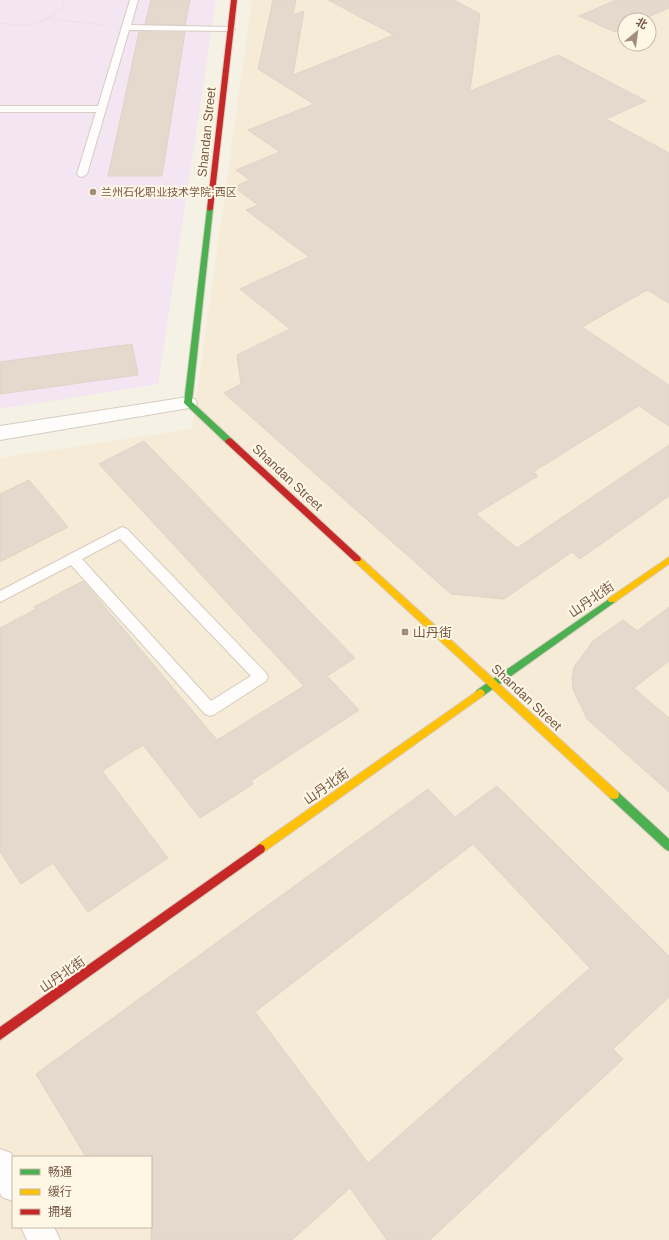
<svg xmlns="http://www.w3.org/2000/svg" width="669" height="1240" font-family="Arial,'Noto Sans SC',sans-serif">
<rect width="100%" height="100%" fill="#f6f1e5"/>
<path fill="#f6ebd7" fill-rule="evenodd" d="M 252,0 L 669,0 L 669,1240 L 0,1240 L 0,458 L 192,429 ZM 625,20 L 649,20 L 649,44 L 625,44 ZM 13,1157 L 151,1157 L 151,1227 L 13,1227 Z"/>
<path fill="#f3e5f1" d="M 0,0 L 216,0 L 158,384 L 0,409 Z"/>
<g fill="#e3d9cd" stroke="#dfd4c7" fill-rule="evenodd">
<path d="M 151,0 L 190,0 L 185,25 L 145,24 Z"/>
<path d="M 273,0 L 296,0 L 293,15 L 304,11 L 293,75 L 394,35 L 328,0 L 454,0 L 480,14 L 470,91 L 558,55 L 646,101 L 606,119 L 669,153 L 669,303 L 647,290 L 582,327 L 669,385 L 669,426 L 639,406 L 533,472 L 538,476 L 476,514 L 517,548 L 669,445 L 669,496 L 580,559 L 572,552 L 504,599 L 451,594 L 224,393 L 241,384 L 237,355 L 290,329 L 240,289 L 309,257 L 246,210 L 258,205 L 234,187 L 250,180 L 236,170 L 280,152 L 248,130 L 314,104 L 258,69 Z"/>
<path d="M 616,0 L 669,0 L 669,8 L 642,20 L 625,20 L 625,28 L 615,32 L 579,16 Z"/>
<path d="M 139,32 L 185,32 L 162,176 L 108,176 Z"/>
<path d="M 132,344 L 138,375 L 0,394 L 0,362 Z"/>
<path d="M 144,441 L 355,658 L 327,676 L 359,710 L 251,781 L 253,784 L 200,818 L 143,745 L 102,771 L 168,858 L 88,912 L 53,863 L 21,884 L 0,852 L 0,628 L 36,609 L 34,607 L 83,581 L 217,740 L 304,686 L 99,464 Z"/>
<path d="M 29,480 L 68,527 L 0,562 L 0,494 Z"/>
<path d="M 669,607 L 669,661 L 634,688 L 669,718 L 669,792 L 587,719 L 573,689 L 572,678 L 574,667 L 593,641 L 623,620 L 637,631 Z"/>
<path d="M 497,786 L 669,956 L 669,997 L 613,1049 L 623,1059 L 430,1240 L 387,1240 L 350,1188 L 292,1240 L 151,1240 L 151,1157 L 86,1157 L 36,1074 L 428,789 L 455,817 ZM 473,844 L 590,968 L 368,1163 L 255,1012 Z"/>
</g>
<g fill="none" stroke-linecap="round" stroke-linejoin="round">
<g stroke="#d6ccc0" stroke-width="2">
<g id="lane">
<path d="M 130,0 L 138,0 L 131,25 L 231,27 L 235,29 L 231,31 L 129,30 L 87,174 L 82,177 L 79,176 L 77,174 L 96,112 L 0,112 L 0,106 L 98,106 Z"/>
<path d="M 122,527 L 127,529 L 266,673 L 268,677 L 266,681 L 215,714 L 210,716 L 205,714 L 71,565 L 0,602 L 0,591 ZM 120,539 L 251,676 L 211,701 L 82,559 Z"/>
</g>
</g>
<g stroke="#d6ccc0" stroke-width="2">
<g id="street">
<path d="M 188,397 L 195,399 L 197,403 L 195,407 L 0,440 L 0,426 Z"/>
<path d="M 0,1149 L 11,1153 L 13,1157 L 13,1201 L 2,1197 L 0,1193 Z"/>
<path d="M 21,1227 L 54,1227 L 60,1240 L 27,1240 Z"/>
</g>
</g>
<g stroke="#d7cdc1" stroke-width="2">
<g id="fast">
<path d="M 210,207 L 213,209 L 192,402 L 232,439 L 233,441 L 229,444 L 226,443 L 184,403 L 207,209 Z"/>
<path d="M 612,597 L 615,598 L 616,600 L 615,602 L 483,696 L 480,697 L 477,696 L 475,693 L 477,690 Z"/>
<path d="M 614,791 L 618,792 L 669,839 L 669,851 L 665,849 L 610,798 L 609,795 L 610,792 Z"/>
</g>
</g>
<g stroke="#d7cdc1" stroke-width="2">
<g id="slow">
<path d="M 357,556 L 360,557 L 618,792 L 619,795 L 618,798 L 614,799 L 610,798 L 354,561 L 353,559 L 354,557 Z"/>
<path d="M 669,557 L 669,564 L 615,602 L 609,602 L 608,600 L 609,598 Z"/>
<path d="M 480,689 L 483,690 L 485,693 L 483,696 L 264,852 L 260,854 L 256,852 L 255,849 L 256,846 Z"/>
</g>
</g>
<g stroke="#d7cdc1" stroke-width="2">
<g id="jam">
<path d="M 231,0 L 237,0 L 213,209 L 210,211 L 207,209 Z"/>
<path d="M 229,438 L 232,439 L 360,557 L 361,559 L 360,561 L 354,561 L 226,443 L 225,441 Z"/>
<path d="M 260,844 L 264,846 L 265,849 L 264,852 L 0,1040 L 0,1027 Z"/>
</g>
</g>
<g stroke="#d9d1ca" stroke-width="1.5" stroke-dasharray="0.5 2" stroke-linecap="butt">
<path d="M 47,19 L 106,25"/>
<path d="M 0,23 C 23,27 52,25 64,3 L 62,0"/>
</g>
<use href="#lane" fill="#fefdfb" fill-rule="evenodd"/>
<use href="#street" fill="#fefdfb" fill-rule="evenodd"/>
<use href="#fast" fill="#4caf50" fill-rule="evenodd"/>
<use href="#slow" fill="#ffc107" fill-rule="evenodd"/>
<use href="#jam" fill="#c62828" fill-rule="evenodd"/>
</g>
<g fill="#a38e7c" stroke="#fff7e6" stroke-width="1.5">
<circle cx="93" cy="192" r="4"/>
<rect x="401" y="628" width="8" height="8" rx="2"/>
</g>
<g text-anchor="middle" stroke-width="4" stroke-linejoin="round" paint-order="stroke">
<g font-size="11" fill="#765944" stroke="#fff7e6" text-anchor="start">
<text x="101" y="196">兰州石化职业技术学院·西区</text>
</g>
<g font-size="13" fill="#765944" stroke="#fff7e6">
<text transform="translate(206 132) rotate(-84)" y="5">Shandan Street</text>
<text transform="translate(288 477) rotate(43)" y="5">Shandan Street</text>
<text transform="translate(591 599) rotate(-35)" y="5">山丹北街</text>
<text transform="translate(527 697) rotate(43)" y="5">Shandan Street</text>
<text transform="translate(326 786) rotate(-35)" y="5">山丹北街</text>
<text transform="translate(62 974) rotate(-35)" y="5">山丹北街</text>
</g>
<g font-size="13" fill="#765944" stroke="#fff7e6" text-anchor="start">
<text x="413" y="637">山丹街</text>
</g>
</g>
<rect x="12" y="1156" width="140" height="72" fill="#fff7e6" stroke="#c8b8a5"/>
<rect x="20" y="1169" width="20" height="6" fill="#4caf50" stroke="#c8b8a5"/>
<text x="48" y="1176" font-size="12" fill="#765944">畅通</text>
<rect x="20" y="1189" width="20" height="6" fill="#ffc107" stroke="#c8b8a5"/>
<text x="48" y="1196" font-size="12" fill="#765944">缓行</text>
<rect x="20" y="1209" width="20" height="6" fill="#c62828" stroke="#c8b8a5"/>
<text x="48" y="1216" font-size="12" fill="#765944">拥堵</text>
<g transform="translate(637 32) rotate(29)"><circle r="19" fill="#fff7e6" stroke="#c8b8a5"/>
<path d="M0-3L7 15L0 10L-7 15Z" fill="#a38e7c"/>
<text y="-6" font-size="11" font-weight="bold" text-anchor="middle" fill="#765944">北</text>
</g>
</svg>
